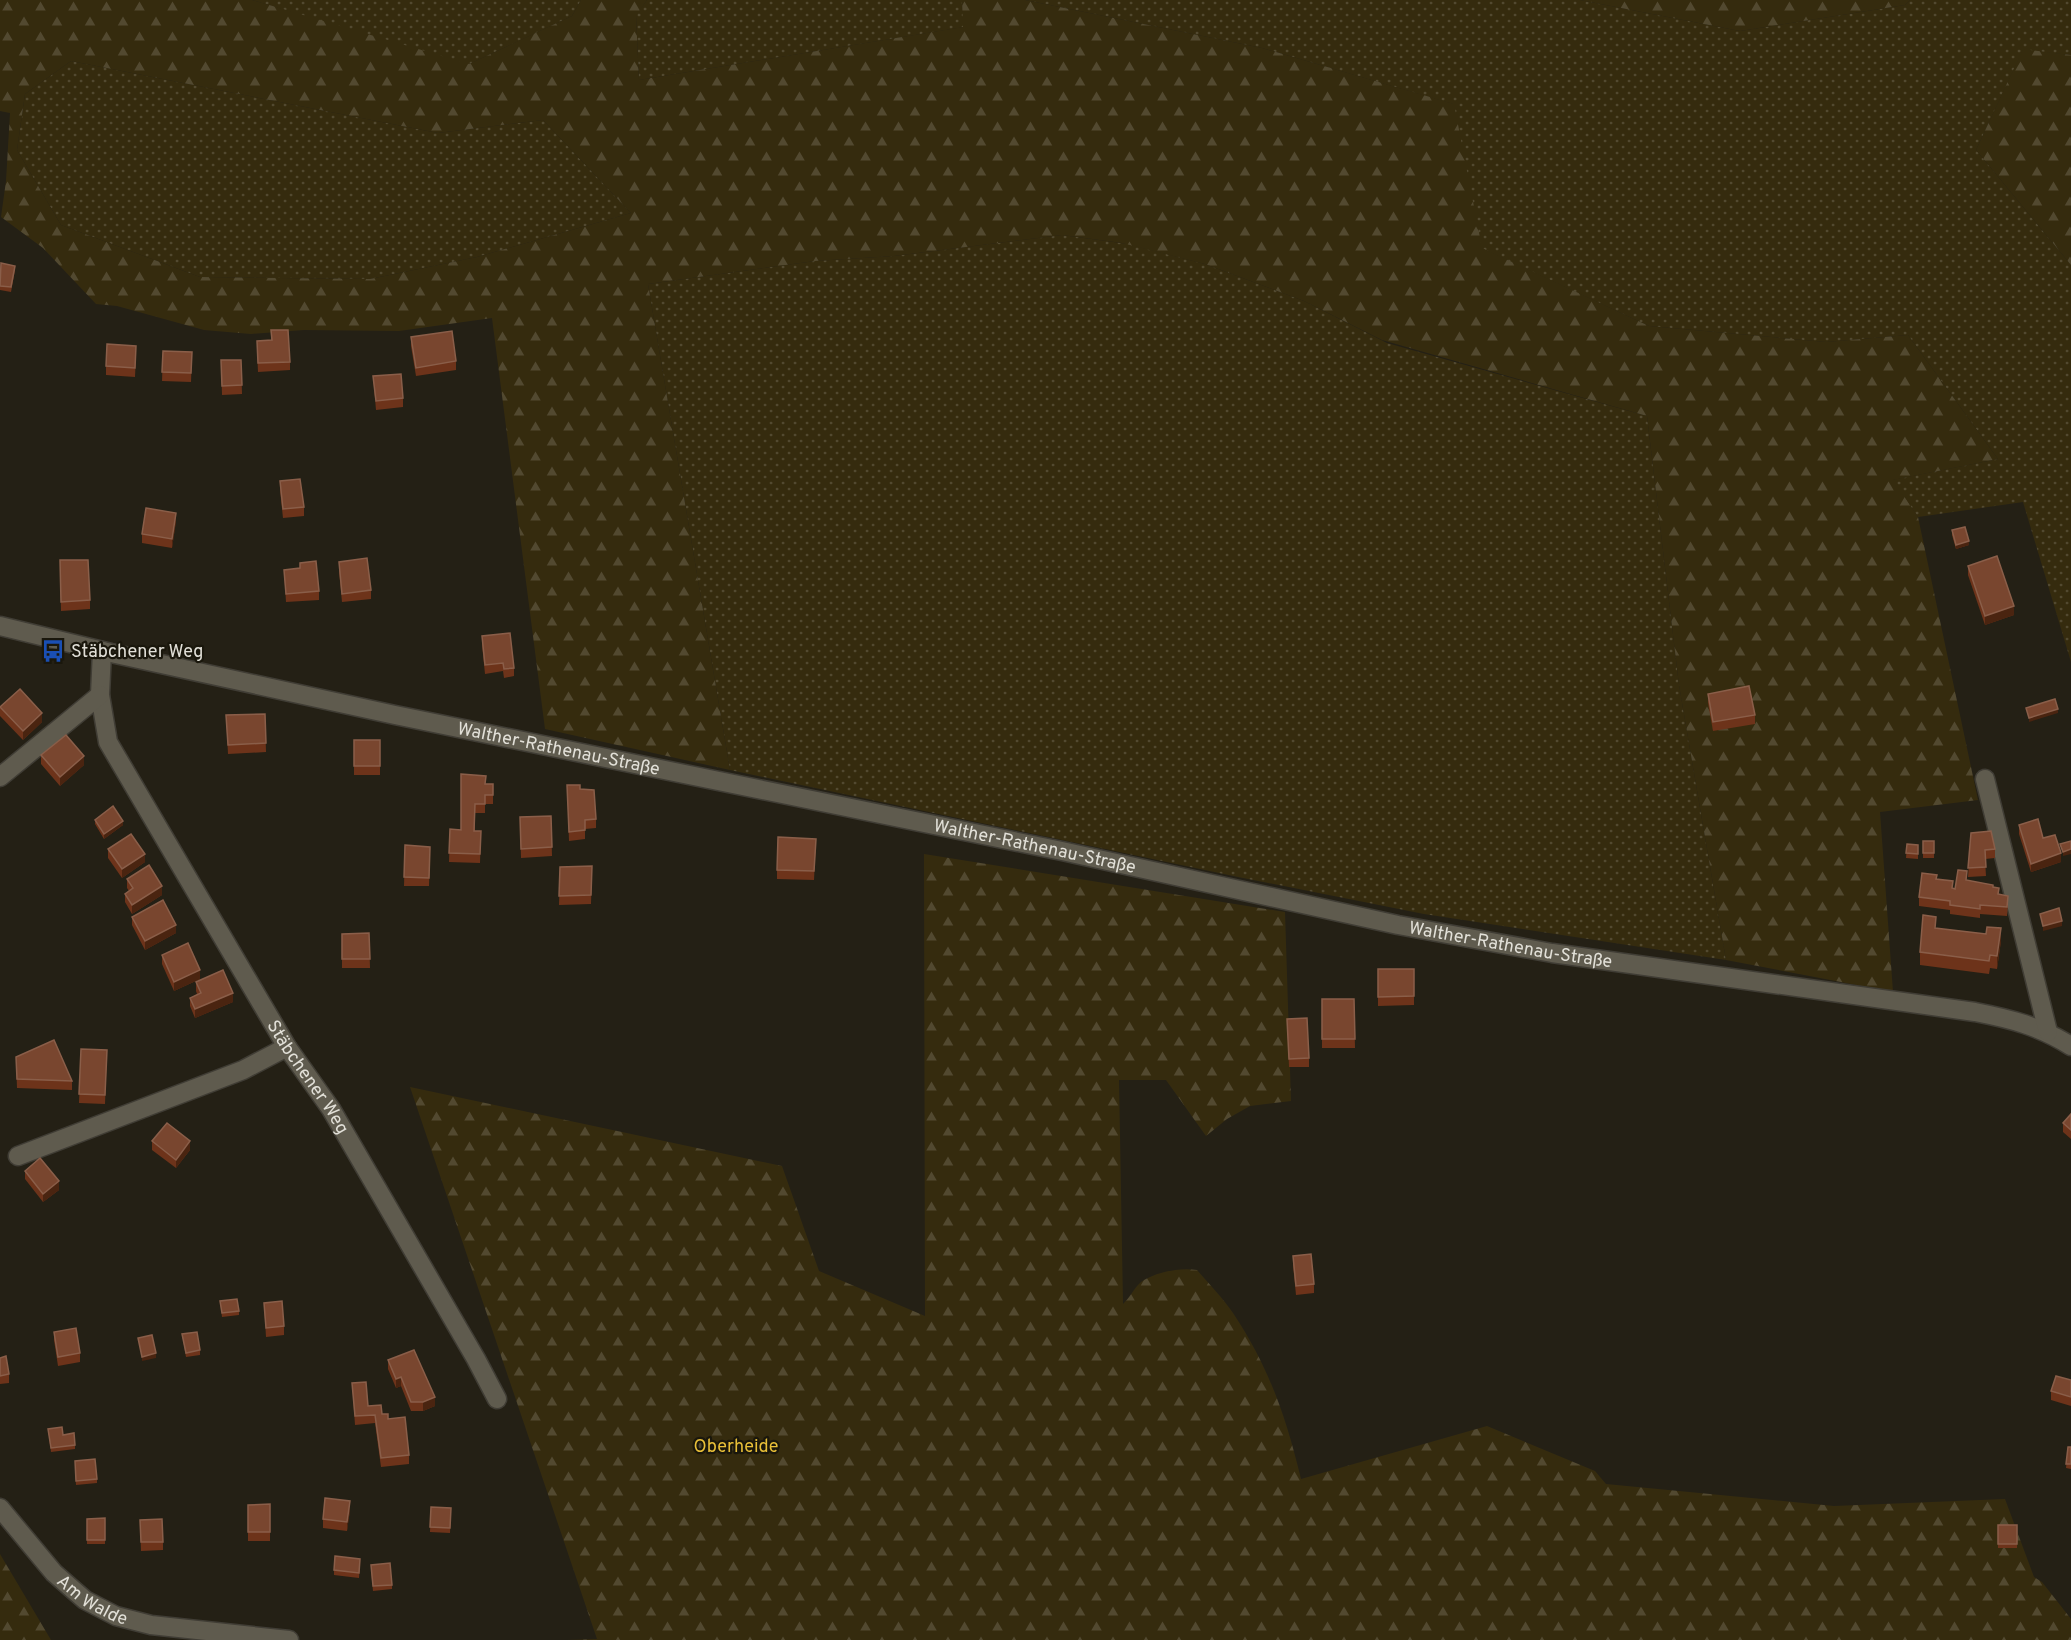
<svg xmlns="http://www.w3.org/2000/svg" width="2071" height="1640" font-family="Overpass,sans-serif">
<defs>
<pattern id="grass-dots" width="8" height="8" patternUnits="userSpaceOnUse" patternTransform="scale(1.5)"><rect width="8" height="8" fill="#352b0e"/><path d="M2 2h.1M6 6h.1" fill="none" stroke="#524930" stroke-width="1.8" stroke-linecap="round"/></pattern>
<pattern id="forest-firs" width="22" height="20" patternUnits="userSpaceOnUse" patternTransform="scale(1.5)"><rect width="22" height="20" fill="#352b0e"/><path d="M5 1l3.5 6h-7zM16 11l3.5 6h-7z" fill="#524930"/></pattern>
</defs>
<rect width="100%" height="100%" fill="#242015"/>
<g fill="url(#grass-dots)">
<path d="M 252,0 L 581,0 L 572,16 L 465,66 Z"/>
<path d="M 647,0 L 962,0 L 964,27 L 639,80 L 636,15 Z"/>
<path d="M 1025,0 L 1580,0 L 1740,31 L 1905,5 L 1910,0 L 2071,0 L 2071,55 L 2023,50 L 1976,150 L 2071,265 L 2071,662 L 2023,502 L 1918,517 L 1892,480 L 1998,459 L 1908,335 L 1826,342 L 1649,326 L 1481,248 L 1453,104 L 1262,48 Z"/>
<path d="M 71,61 L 438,133 L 543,120 L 631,213 L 477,257 L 370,279 L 200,277 L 61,225 L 17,150 L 25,94 Z"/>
<path d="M 1062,235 L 1128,244 L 1205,264 L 1304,301 L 1387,343 L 1647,416 L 1679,685 L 1726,960 L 1424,914 L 1238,877 L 730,770 L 648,284 L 815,261 L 894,256 Z"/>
</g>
<g fill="url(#forest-firs)" fill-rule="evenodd">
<path d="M 0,0 L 252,0 L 469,64 L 572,16 L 581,0 L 647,0 L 636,16 L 639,80 L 963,27 L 962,0 L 1025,0 L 1262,48 L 1454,104 L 1482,248 L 1649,326 L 1826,342 L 1908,335 L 1998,459 L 1893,480 L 1918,517 L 1978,800 L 1880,812 L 1893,992 L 1726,960 L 1679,685 L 1647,416 L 1382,340 L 1304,301 L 1205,264 L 1122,243 L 1062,235 L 894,256 L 815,261 L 648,284 L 730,770 L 545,729 L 492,318 L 399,331 L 304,330 L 251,334 L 204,330 L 117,306 L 96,304 L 43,248 L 1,217 L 6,181 L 10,113 L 0,111 ZM 71,61 L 438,133 L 543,120 L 631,213 L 477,257 L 370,279 L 200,277 L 61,225 L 17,150 L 25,94 Z"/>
<path d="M 1580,0 L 1910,0 L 1905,5 L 1740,31 Z"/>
<path d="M 2023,49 L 2071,55 L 2071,265 L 1976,150 Z"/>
<path d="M 924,854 L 1285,912 L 1291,1101 L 1250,1106 L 1227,1119 L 1206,1136 L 1166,1080 L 1119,1080 L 1123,1304 C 1129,1299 1134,1288 1141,1282 C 1156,1272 1180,1267 1197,1270 C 1209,1284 1223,1298 1233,1313 C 1269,1367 1286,1417 1301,1479 L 1487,1426 L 1595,1471 L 1606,1484 L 1834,1506 L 2005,1499 L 2034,1577 L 2042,1582 L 2071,1619 L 2071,1640 L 567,1640 L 597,1639 L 410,1087 L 782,1166 L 819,1271 L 925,1316 Z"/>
<path d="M 0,1554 L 51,1640 L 0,1640 Z"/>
</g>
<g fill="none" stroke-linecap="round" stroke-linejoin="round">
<g stroke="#403d35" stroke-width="21">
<g id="minor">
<path id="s1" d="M 0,626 L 111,653 L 395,715 L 1062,851 L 1398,925 L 1552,953 L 1975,1012 C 2011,1019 2039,1026 2071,1046"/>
<path id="s2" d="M 102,651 L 100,695 L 108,742 L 287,1047 L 331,1109 L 476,1359 L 497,1399"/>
<path d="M 0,777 L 100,695"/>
<path d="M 1985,779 L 2048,1032"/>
<path d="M 18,1156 L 243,1070 L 287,1047"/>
<path id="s3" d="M 0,1508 L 54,1573 L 85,1600 L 116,1616 L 151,1625 L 289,1640"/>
</g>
</g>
<use href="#minor" stroke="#5f5b4e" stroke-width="18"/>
</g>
<g fill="#6d331a">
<path d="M 0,270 L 15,270 L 11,292 L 0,290 Z"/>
<path d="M 271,330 L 290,362 L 290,370 L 258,372 L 257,350 L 271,340 Z"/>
<path d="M 411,337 L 456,361 L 456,370 L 416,376 L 411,346 Z"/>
<path d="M 163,351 L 192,352 L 191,382 L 162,381 Z"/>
<path d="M 136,355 L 135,377 L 106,375 L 106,366 Z"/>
<path d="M 221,360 L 241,360 L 242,394 L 222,395 Z"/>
<path d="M 373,376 L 403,398 L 403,407 L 376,410 Z"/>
<path d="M 280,481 L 304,507 L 304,516 L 283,518 L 280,490 Z"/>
<path d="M 176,521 L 172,548 L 142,543 L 142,534 Z"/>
<path d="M 1952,530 L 1969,545 L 1956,549 L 1952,535 Z"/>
<path d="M 60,560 L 90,600 L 90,609 L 61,611 Z"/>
<path d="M 339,562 L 371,590 L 371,599 L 342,602 L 339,571 Z"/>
<path d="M 300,563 L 319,591 L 319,600 L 286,602 L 284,570 L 300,568 Z"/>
<path d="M 1968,566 L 2014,615 L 1985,625 L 1968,575 Z"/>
<path d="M 482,636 L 514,668 L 514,676 L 504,678 L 503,671 L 485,674 L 482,645 Z"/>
<path d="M 1708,694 L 1755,715 L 1755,724 L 1713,731 L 1708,703 Z"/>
<path d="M 0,707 L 42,722 L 23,740 L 0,716 Z"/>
<path d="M 265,714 L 266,752 L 228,754 L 226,715 Z"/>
<rect x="354" y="740" width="26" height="35"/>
<path d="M 41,755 L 84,765 L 60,786 L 41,764 Z"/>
<path d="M 486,784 L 493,784 L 493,804 L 485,804 L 485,813 L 475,813 L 475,831 L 481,831 L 480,863 L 449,862 L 450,829 L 461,830 Z"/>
<path d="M 567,785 L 580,789 L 596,819 L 596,828 L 585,829 L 585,839 L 569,841 Z"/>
<path d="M 551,816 L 552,856 L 521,858 L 520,817 Z"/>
<path d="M 95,820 L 123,825 L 104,839 L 95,824 Z"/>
<path d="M 2019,825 L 2043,838 L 2061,862 L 2031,872 L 2019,834 Z"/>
<path d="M 1971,833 L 1995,849 L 1995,858 L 1985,859 L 1986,876 L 1968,877 Z"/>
<path d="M 816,839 L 814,880 L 777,879 L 777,870 Z"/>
<rect x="1923" y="841" width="11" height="17"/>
<path d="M 1907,844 L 1918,845 L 1918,859 L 1906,858 Z"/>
<path d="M 405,845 L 430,855 L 429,886 L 404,886 Z"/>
<path d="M 108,849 L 145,862 L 122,878 L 108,858 Z"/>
<path d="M 592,866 L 591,904 L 559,905 L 560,867 Z"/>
<path d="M 127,879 L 162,895 L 132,914 L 125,902 L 125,894 L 129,891 L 127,888 Z"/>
<path d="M 1967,880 L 1993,887 L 2008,905 L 2007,916 L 1980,914 L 1980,918 L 1950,914 L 1950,910 L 1919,906 L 1919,897 L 1953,889 L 1955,889 Z"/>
<path d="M 132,917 L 176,933 L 145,950 L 132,925 Z"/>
<path d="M 1936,928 L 1986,934 L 2001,941 L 1997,969 L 1990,968 L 1989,974 L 1920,965 L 1920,952 Z"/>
<path d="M 369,933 L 370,968 L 342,968 L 342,934 Z"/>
<path d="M 162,955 L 200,979 L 174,991 L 162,964 Z"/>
<path d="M 1378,969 L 1414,969 L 1414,1005 L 1378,1006 Z"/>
<path d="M 196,982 L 233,1002 L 195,1018 L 190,1006 L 190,998 L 197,994 L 196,991 Z"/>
<path d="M 1322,999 L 1354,999 L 1355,1048 L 1322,1048 Z"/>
<path d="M 1287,1019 L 1309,1058 L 1309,1067 L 1289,1067 Z"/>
<path d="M 81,1049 L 107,1050 L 105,1104 L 79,1103 Z"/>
<path d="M 16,1057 L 72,1081 L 72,1090 L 17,1088 Z"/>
<path d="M 2071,1114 L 2071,1139 L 2063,1132 L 2063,1123 Z"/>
<path d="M 152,1141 L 190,1150 L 176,1168 L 152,1150 Z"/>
<path d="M 25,1171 L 59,1190 L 43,1202 L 25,1179 Z"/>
<path d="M 1293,1256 L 1314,1284 L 1314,1293 L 1296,1295 L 1293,1265 Z"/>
<path d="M 220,1301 L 239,1311 L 239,1315 L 222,1317 Z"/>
<path d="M 264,1303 L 284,1326 L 284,1335 L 266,1337 Z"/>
<path d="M 54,1332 L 80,1353 L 80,1362 L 58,1366 L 54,1340 Z"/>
<path d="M 182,1334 L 200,1350 L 200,1355 L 186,1357 Z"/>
<path d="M 0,1358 L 9,1374 L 9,1383 L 0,1384 Z"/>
<path d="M 388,1360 L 435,1406 L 423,1411 L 411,1411 L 401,1386 L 396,1388 L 388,1369 Z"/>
<path d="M 2071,1380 L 2071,1406 L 2051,1400 L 2051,1391 Z"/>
<path d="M 352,1383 L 368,1406 L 382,1414 L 409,1455 L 409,1464 L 381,1467 L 375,1423 L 355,1425 Z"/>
<path d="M 48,1429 L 63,1435 L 75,1445 L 75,1449 L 51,1452 Z"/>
<path d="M 2068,1447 L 2071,1447 L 2071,1469 L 2066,1468 Z"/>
<path d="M 75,1466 L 97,1479 L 97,1483 L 76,1485 Z"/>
<path d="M 270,1504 L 270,1541 L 248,1541 L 248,1505 Z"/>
<path d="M 431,1507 L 451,1508 L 450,1533 L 430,1532 Z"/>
<path d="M 350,1510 L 347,1531 L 323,1528 L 323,1519 Z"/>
<path d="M 105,1518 L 105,1544 L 87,1544 L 87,1519 Z"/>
<path d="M 140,1520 L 163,1542 L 163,1550 L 141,1551 Z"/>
<rect x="1998" y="1525" width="19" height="23"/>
<path d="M 360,1563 L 359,1578 L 334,1575 L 334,1570 Z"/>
<path d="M 371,1570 L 392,1585 L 392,1589 L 373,1591 Z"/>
</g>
<g fill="#4a2410">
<path d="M 176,513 L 176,521 L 172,548 L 172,539 Z"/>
<path d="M 1969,541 L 1969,545 L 1956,549 L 1956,545 Z"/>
<path d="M 2014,606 L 2014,615 L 1985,625 L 1985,616 Z"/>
<path d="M 2058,709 L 2058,713 L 2029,722 L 2029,718 Z"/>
<path d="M 42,713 L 42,722 L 23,740 L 23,731 Z"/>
<path d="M 84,756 L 84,765 L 60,786 L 60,777 Z"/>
<path d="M 123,821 L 123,825 L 104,839 L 104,834 Z"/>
<path d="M 2071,849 L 2071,854 L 2063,856 L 2063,852 Z"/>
<path d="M 2061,853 L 2061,862 L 2031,872 L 2031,864 Z"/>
<path d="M 145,854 L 145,862 L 122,878 L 122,869 Z"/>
<path d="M 162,886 L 162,895 L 132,914 L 132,905 Z"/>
<path d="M 2062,921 L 2062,926 L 2043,931 L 2043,926 Z"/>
<path d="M 176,925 L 176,933 L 145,950 L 145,941 Z"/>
<path d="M 2001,928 L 2001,941 L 1997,969 L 1997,956 Z"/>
<path d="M 200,970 L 200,979 L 174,991 L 174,982 Z"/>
<path d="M 233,993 L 233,1002 L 195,1018 L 195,1009 Z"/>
<path d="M 190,1141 L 190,1150 L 176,1168 L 176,1160 Z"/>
<path d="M 59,1181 L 59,1190 L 43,1202 L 43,1194 Z"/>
<path d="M 156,1353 L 156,1358 L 142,1361 L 142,1357 Z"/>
<path d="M 401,1377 L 401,1386 L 396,1388 L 396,1379 Z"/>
<path d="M 435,1397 L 435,1406 L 423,1411 L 423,1402 Z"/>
<path d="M 350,1501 L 350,1510 L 347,1531 L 347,1522 Z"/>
</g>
<g fill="#79462f" stroke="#8a5e49" stroke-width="1.5">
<path d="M 1,263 L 15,266 L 11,287 L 0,286 Z"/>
<path d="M 271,330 L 288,330 L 290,362 L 258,363 L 257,341 L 272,340 Z"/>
<path d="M 452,331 L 456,361 L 416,368 L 411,337 Z"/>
<path d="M 107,344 L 136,346 L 135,368 L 106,366 Z"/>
<path d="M 163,351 L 192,352 L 191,373 L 162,372 Z"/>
<path d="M 221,360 L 241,360 L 242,385 L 222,386 Z"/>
<path d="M 401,374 L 403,398 L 376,401 L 373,376 Z"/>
<path d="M 300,479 L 304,507 L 283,509 L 280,481 Z"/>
<path d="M 146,508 L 176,513 L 172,539 L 142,534 Z"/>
<path d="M 1965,527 L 1969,541 L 1956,545 L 1952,530 Z"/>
<path d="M 1997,556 L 2014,606 L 1985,616 L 1968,566 Z"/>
<path d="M 367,558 L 371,590 L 342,594 L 339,562 Z"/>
<path d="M 60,560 L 88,560 L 90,600 L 61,602 Z"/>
<path d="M 316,561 L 319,591 L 286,594 L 284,570 L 300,568 L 300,563 Z"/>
<path d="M 510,633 L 514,668 L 504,669 L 503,663 L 485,665 L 482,636 Z"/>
<path d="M 1749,686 L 1755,715 L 1713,722 L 1708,694 Z"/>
<path d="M 20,689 L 42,713 L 23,731 L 0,707 Z"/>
<path d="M 2055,699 L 2058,709 L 2029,718 L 2026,708 Z"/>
<path d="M 265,714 L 266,743 L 228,745 L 226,715 Z"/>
<path d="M 66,735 L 84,756 L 60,777 L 41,755 Z"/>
<rect x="354" y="740" width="26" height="26"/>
<path d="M 461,774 L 486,776 L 485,784 L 493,784 L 493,795 L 485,795 L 485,804 L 475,804 L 474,831 L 481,831 L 480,854 L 449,853 L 450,829 L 461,830 Z"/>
<path d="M 567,785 L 580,785 L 580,789 L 594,790 L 596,819 L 585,820 L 585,830 L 569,832 Z"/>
<path d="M 113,806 L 123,821 L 104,834 L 95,820 Z"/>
<path d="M 551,816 L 552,847 L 521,849 L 520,817 Z"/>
<path d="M 2038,819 L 2043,838 L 2055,835 L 2061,853 L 2031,864 L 2019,825 Z"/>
<path d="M 1991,831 L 1995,849 L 1985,850 L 1986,867 L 1968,868 L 1971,833 Z"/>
<path d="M 131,834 L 145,854 L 122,869 L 108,849 Z"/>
<path d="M 778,837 L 816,839 L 814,871 L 777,870 Z"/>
<rect x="1923" y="841" width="11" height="12"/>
<path d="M 2071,841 L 2071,849 L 2063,852 L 2060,844 Z"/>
<path d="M 1907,844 L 1918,845 L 1918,854 L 1906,853 Z"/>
<path d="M 405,845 L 430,847 L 429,878 L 404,877 Z"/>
<path d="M 149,865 L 162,886 L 132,905 L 125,894 L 133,888 L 127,879 Z"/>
<path d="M 592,866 L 591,895 L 559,896 L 560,867 Z"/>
<path d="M 1958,870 L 1967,871 L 1966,880 L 1993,885 L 1993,887 L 1999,888 L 1998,894 L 2008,896 L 2007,907 L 1980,905 L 1980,909 L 1950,905 L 1950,901 L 1919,897 L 1922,873 L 1937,875 L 1936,879 L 1953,881 L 1952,888 L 1955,889 Z"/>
<path d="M 163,900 L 176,925 L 145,941 L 132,917 Z"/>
<path d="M 2059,908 L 2062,921 L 2043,926 L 2040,914 Z"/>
<path d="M 1923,915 L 1936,917 L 1935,928 L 1986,934 L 1987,927 L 2001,928 L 1997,956 L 1990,955 L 1989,961 L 1920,952 Z"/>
<path d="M 369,933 L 370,959 L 342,959 L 342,934 Z"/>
<path d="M 188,943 L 200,970 L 174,982 L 162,955 Z"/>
<path d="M 1378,969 L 1414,969 L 1414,996 L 1378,997 Z"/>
<path d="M 223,970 L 233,993 L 195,1009 L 190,998 L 201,993 L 196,982 Z"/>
<path d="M 1322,999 L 1354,999 L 1355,1039 L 1322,1039 Z"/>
<path d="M 1307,1018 L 1309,1058 L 1289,1059 L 1287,1019 Z"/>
<path d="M 54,1040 L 72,1081 L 17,1079 L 16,1057 Z"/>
<path d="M 81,1049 L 107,1050 L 105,1095 L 79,1094 Z"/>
<path d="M 2071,1114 L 2071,1130 L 2063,1123 Z"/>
<path d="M 167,1123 L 190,1141 L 176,1160 L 152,1141 Z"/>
<path d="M 40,1158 L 59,1181 L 43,1194 L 25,1171 Z"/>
<path d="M 1311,1254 L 1314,1284 L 1296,1286 L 1293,1256 Z"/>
<path d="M 237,1299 L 239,1311 L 222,1313 L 220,1301 Z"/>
<path d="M 282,1301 L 284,1326 L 266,1328 L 264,1303 Z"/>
<path d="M 76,1328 L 80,1353 L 58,1357 L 54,1332 Z"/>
<path d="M 197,1332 L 200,1350 L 186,1353 L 182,1334 Z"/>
<path d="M 152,1335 L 156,1353 L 142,1357 L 138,1338 Z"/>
<path d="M 414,1350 L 435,1397 L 423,1402 L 411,1402 L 401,1377 L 396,1379 L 388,1360 Z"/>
<path d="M 6,1356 L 9,1374 L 0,1376 L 0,1358 Z"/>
<path d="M 2056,1376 L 2071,1380 L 2071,1397 L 2051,1391 Z"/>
<path d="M 366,1382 L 368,1406 L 381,1405 L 382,1414 L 388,1414 L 388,1419 L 405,1417 L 409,1455 L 381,1458 L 375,1415 L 355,1416 L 352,1383 Z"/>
<path d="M 62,1427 L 63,1435 L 74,1433 L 75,1445 L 51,1448 L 48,1429 Z"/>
<path d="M 2068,1447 L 2071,1447 L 2071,1464 L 2066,1464 Z"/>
<path d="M 95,1459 L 97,1479 L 76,1481 L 75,1461 Z"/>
<path d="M 325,1498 L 350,1501 L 347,1522 L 323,1519 Z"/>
<path d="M 270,1504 L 270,1532 L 248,1532 L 248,1505 Z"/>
<path d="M 431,1507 L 451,1508 L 450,1528 L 430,1527 Z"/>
<path d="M 105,1518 L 105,1540 L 87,1540 L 87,1519 Z"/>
<path d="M 162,1519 L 163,1542 L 141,1542 L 140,1520 Z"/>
<rect x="1998" y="1525" width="19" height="19"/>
<path d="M 335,1556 L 360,1559 L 359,1573 L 334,1570 Z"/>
<path d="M 390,1563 L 392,1585 L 373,1586 L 371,1565 Z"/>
</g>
<defs>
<g id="bus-bare" transform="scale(1.8)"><path d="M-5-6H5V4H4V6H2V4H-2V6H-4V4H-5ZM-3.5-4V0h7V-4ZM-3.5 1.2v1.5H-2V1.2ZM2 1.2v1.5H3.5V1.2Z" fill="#1a4fb4" stroke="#1a170c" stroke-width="2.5" paint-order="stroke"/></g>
</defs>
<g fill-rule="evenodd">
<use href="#bus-bare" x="53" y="651"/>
</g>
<g text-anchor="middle" stroke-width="4.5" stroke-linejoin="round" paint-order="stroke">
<g font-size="18" fill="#e2e0d8" stroke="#1a170c" text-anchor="start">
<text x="71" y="657">Stäbchener Weg</text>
</g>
<g font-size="18" fill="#e2e0d8" stroke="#1a170c">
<text dy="6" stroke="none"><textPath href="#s1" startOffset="572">Walther-Rathenau-Straße</textPath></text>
<text dy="6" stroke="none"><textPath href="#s1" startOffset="1058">Walther-Rathenau-Straße</textPath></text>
<text dy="6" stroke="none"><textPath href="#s1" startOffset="1544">Walther-Rathenau-Straße</textPath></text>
<text dy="6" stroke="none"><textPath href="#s2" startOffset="482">Stäbchener Weg</textPath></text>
<text dy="6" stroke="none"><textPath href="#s3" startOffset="132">Am Walde</textPath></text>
</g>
<g font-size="18" fill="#e8bf38" stroke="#1a170c">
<text x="736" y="1452">Oberheide</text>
</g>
</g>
</svg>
